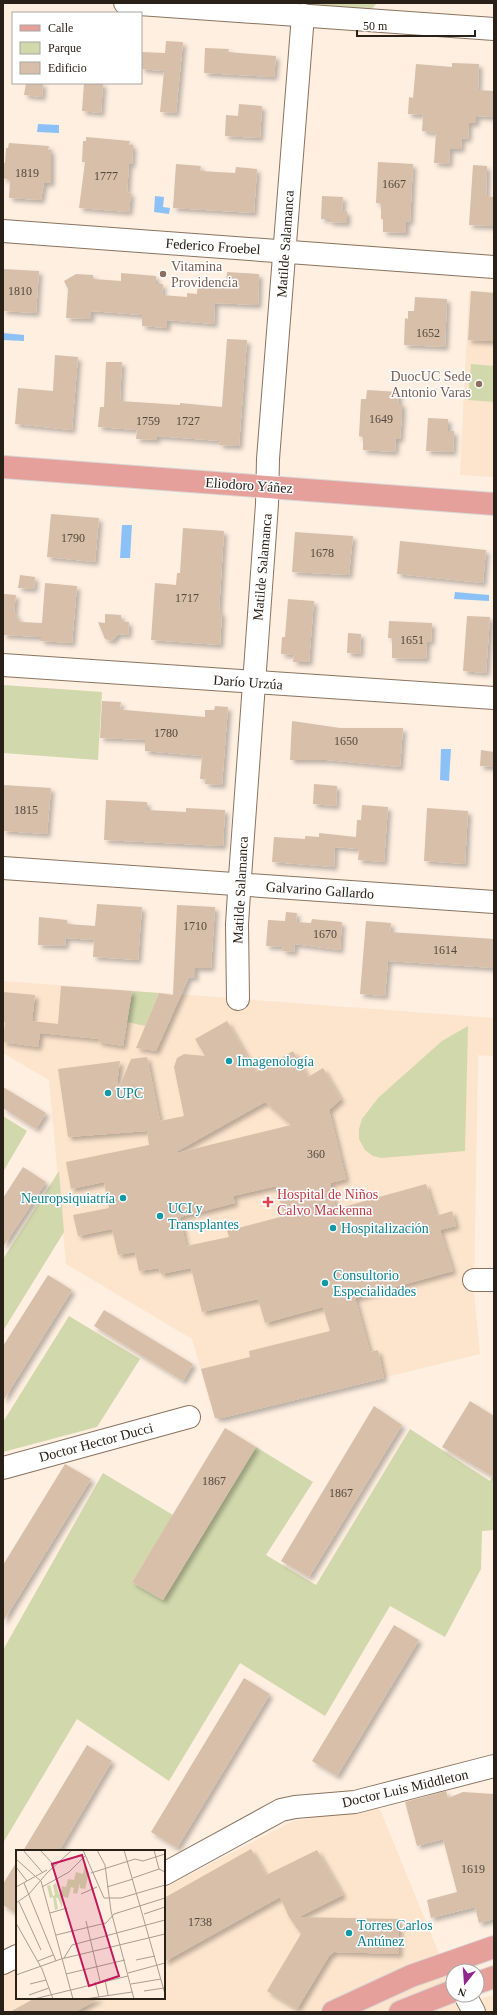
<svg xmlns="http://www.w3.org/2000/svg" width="497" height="2015" font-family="Georgia,serif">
<defs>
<filter id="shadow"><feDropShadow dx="3.5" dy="3.5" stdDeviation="2" flood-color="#0004"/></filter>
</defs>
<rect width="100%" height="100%" fill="#feefe1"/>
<g fill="#fde4cd">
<path d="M 469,291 L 494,292 L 494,477 L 460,475 Z"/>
<path d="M 3,981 L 494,1018 L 494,1056 L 478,1055 L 474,1294 L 480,1354 L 222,1418 L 215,1418 L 192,1339 L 66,1264 L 49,1080 L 3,1053 Z"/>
<path d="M 379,1807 L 460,2005 L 494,1995 L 494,2012 L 3,2012 L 3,1971 L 17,1964 L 17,1998 L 164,1998 L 164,1888 L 293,1821 Z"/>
</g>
<g fill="#d1d8ac">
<path d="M 257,3 L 377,3 L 370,11 Z"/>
<path d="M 471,364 L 494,366 L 494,402 L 468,400 Z"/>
<path d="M 3,685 L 102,692 L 98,760 L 3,753 Z"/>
<path d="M 132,991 L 159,993 L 145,1026 L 127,1022 Z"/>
<path d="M 468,1026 L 465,1151 L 381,1158 L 373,1156 L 365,1150 L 359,1139 L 359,1129 L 362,1119 L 378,1098 L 442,1041 Z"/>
<path d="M 3,1116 L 27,1131 L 3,1172 Z"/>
<path d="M 59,1171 L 64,1232 L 3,1331 L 3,1259 Z"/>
<path d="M 69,1316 L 140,1359 L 97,1427 L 3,1452 L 3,1422 Z"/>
<path d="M 410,1429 L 490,1481 L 494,1475 L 494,1530 L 482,1531 L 481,1569 L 445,1637 L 390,1606 L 325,1716 L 240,1663 L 169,1781 L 77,1719 L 3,1843 L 3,1650 L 103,1473 L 173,1515 L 132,1582 L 163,1600 L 256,1447 L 313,1482 L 266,1555 L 316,1585 Z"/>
</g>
<g fill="#8bc1f6">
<path d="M 38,124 L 59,125 L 59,133 L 37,132 Z"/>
<path d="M 155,196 L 164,197 L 163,207 L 170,208 L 169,214 L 154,212 Z"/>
<path d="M 3,333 L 24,335 L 24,341 L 3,340 Z"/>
<path d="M 122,525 L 132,525 L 130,558 L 120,558 Z"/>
<path d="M 455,592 L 489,595 L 489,601 L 454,599 Z"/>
<path d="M 441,749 L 451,749 L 449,781 L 440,780 Z"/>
</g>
<g fill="#d7bfa9" fill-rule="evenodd" filter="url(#shadow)">
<path d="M 166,41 L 183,42 L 176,113 L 160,112 L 164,71 L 141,69 L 141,52 L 165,53 Z"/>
<path d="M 205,48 L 229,49 L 228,52 L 276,56 L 274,77 L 204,73 Z"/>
<path d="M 452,63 L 479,64 L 478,90 L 494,91 L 494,117 L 476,116 L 476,123 L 469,123 L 468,139 L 462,138 L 461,149 L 450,149 L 449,164 L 434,163 L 436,133 L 422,131 L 423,115 L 408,114 L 409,97 L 413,98 L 416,64 L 452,67 Z"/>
<path d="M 26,83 L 43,83 L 42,97 L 24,95 Z"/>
<path d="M 84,83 L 103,83 L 101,113 L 82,111 Z"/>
<path d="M 239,104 L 262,106 L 260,138 L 225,136 L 226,115 L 238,116 Z"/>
<path d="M 86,137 L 130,141 L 129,145 L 133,145 L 132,164 L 129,164 L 127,192 L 131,193 L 129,212 L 79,208 L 85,162 L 82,162 L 83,141 L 86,141 Z"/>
<path d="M 9,143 L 49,146 L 48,150 L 51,150 L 51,183 L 44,183 L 41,200 L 9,198 L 10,180 L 3,178 L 3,163 L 5,163 L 6,148 L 8,148 Z"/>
<path d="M 378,162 L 413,164 L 410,222 L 406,221 L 406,233 L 383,232 L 383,219 L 381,219 L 381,203 L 376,203 Z"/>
<path d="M 176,164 L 201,166 L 200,171 L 235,173 L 236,167 L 257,169 L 254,213 L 173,208 Z"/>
<path d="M 473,165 L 487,166 L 486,196 L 494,197 L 494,226 L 469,225 Z"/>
<path d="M 322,196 L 343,197 L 342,211 L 347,211 L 347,223 L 329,222 L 329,219 L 321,219 Z"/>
<path d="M 3,269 L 39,271 L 36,313 L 3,311 Z"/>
<path d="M 227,272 L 259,274 L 258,305 L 215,303 L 214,324 L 167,320 L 167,328 L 142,326 L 142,315 L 91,311 L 91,319 L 66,318 L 68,289 L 64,281 L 76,274 L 93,275 L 93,279 L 121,281 L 121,273 L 156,276 L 156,284 L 163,284 L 162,295 L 187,297 L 187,293 L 197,294 L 198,279 L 226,281 Z"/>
<path d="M 471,291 L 494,293 L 493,341 L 468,340 Z"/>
<path d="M 415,297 L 447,299 L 445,347 L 404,345 L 405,318 L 408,319 L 408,311 L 414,311 Z"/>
<path d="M 227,339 L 247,340 L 239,446 L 219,445 L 220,441 L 157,436 L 157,440 L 136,439 L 137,430 L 98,427 L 100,407 L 104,407 L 106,362 L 122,362 L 120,401 L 180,405 L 180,403 L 222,407 Z"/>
<path d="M 55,355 L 78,357 L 72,430 L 15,424 L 18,388 L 53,391 Z"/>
<path d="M 367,390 L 399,392 L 398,403 L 402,403 L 402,416 L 400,439 L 396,439 L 395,452 L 363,450 L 363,437 L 359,436 L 361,399 L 366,399 Z"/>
<path d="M 428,418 L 448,419 L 448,431 L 454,431 L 453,452 L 426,451 Z"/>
<path d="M 51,514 L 99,518 L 95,562 L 47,557 Z"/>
<path d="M 183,528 L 224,531 L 219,612 L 222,612 L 220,645 L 151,640 L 155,583 L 176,585 L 177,573 L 180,573 Z"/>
<path d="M 295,532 L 353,536 L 349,575 L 292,572 Z"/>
<path d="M 400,541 L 486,550 L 483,583 L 397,574 Z"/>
<path d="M 20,575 L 35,577 L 34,589 L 18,588 Z"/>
<path d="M 45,583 L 77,586 L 72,643 L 41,641 L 41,637 L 3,635 L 3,591 L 4,594 L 16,595 L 14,612 L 20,622 L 42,623 Z"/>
<path d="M 288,599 L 314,601 L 309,662 L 293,662 L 294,655 L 281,654 L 282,637 L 285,637 Z"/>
<path d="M 105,614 L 121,615 L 121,621 L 129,622 L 128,635 L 118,634 L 112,641 L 105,639 L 98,622 L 105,623 Z"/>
<path d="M 467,616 L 490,617 L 486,673 L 463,671 Z"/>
<path d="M 389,621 L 432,623 L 431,642 L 427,641 L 426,659 L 392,658 L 392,638 L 388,638 Z"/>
<path d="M 348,633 L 361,634 L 360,654 L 347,653 Z"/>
<path d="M 102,701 L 121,702 L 120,709 L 125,710 L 205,717 L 205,710 L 214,710 L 215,706 L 228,707 L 222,785 L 205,784 L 206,779 L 200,779 L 202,756 L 145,751 L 145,740 L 100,738 Z"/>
<path d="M 292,721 L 340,728 L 403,728 L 400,767 L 327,760 L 290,760 Z"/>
<path d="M 481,750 L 494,752 L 494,767 L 480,766 Z"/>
<path d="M 314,784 L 337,786 L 336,806 L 313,804 Z"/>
<path d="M 3,785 L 51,788 L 47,834 L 3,831 Z"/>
<path d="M 106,800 L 147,802 L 147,810 L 186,812 L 186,808 L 225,810 L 223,846 L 104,840 Z"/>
<path d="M 362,805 L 388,807 L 384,862 L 358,860 L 359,849 L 335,847 L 334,867 L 272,862 L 274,837 L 305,839 L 305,836 L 319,837 L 319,833 L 356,837 L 357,820 L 361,820 Z"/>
<path d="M 427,808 L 468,811 L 465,864 L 424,861 Z"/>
<path d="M 97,904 L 142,907 L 138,960 L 93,957 L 94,940 L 66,938 L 65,946 L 38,945 L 39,917 L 67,920 L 67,924 L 95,926 Z"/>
<path d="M 177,905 L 215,907 L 211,968 L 195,968 L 195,978 L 189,977 L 156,1051 L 136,1048 L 159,993 L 173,995 Z"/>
<path d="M 286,912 L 297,913 L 296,922 L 311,923 L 312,919 L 342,922 L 340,950 L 295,944 L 294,952 L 282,951 L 283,947 L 266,946 L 268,920 L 285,921 Z"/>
<path d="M 366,921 L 391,923 L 390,932 L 494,939 L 494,968 L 388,961 L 385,996 L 360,994 Z"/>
<path d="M 61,986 L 132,991 L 123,1046 L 98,1042 L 99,1039 L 40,1033 L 38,1047 L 3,1042 L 5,1022 L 3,1022 L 3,992 L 35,995 L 32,1021 L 58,1024 Z"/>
<path d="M 227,1021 L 256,1072 L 293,1051 L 308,1077 L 323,1068 L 341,1099 L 329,1110 L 346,1179 L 330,1183 L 336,1209 L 426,1184 L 436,1216 L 452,1211 L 456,1226 L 440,1230 L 453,1271 L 355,1298 L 370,1352 L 378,1350 L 384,1378 L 222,1418 L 215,1418 L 201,1369 L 250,1357 L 249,1351 L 330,1331 L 323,1307 L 265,1323 L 258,1299 L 202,1312 L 191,1268 L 161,1274 L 159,1268 L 139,1271 L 135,1252 L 118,1255 L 112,1229 L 78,1236 L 73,1215 L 109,1208 L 104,1182 L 71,1189 L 66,1162 L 149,1145 L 147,1131 L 68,1137 L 58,1069 L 120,1061 L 117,1084 L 120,1085 L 131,1059 L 147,1057 L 160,1121 L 184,1116 L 174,1067 L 177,1058 L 184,1054 L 205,1056 L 195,1039 ZM 265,1102 L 291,1125 L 177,1153 L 176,1152 ZM 276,1186 L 284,1216 L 227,1231 L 229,1237 L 186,1246 L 180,1217 L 235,1203 L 233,1196 Z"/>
<path d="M 3,1087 L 46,1113 L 36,1129 L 3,1108 Z"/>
<path d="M 23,1167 L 46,1182 L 3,1247 L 3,1198 Z"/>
<path d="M 48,1275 L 72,1290 L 3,1401 L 3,1346 Z"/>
<path d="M 104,1310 L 193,1364 L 183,1381 L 94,1326 Z"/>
<path d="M 470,1401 L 494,1416 L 494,1477 L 442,1447 Z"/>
<path d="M 374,1406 L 402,1425 L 309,1577 L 281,1561 Z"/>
<path d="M 225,1428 L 256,1447 L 163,1600 L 132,1582 Z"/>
<path d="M 65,1464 L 91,1479 L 3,1622 L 3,1565 Z"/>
<path d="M 394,1625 L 419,1640 L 337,1776 L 312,1761 Z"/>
<path d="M 244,1678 L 270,1694 L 177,1848 L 151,1832 Z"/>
<path d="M 87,1745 L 112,1761 L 59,1851 L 23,1851 Z"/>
<path d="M 446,1791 L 448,1798 L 463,1792 L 494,1794 L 494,1919 L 479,1923 L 475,1907 L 431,1918 L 427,1900 L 457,1892 L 443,1839 L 417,1846 L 405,1802 Z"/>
<path d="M 251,1849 L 266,1875 L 317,1850 L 343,1895 L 299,1917 L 399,1919 L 399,1954 L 334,1952 L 329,1956 L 297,2009 L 267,1991 L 301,1934 L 289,1917 L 280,1897 L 164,1962 L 164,1898 Z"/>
<path d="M 17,1861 L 17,1914 L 3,1905 L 3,1884 Z"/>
<path d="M 35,1998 L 100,1998 L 75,2012 L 10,2012 Z"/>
</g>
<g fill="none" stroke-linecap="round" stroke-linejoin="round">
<g stroke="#89735f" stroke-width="24">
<g id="minor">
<path d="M 125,3 L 494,29"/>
<path d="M 3,231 L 494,267"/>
<path d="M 3,665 L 494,698"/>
<path d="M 3,868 L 494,902"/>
<path d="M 238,999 L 237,924 L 240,877 L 267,504 L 268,459 L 303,15"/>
<path d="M 474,1280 L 494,1280"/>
<path d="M 3,1468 L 189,1417"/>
<path d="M 164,1874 L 281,1810 L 295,1807 L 355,1802 L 494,1766"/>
<path d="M 3,1963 L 17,1956"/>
<path d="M 465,1995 L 474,2012"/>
</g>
</g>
<g stroke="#d8d7d5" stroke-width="24">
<g id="major">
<path d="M 3,467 L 494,504"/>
<path d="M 477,1983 L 494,1977"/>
<path d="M 333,2012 L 411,1976 L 494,1947"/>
<path d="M 400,2012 L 453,1991"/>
</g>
</g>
<use href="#minor" stroke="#fff" stroke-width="22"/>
<use href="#major" stroke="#e6a09c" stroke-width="22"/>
</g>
<g fill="#8d6e63" stroke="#fff" stroke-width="1.5">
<circle cx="163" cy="274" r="4"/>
<circle cx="479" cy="384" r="4"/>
</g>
<g fill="#0f9aa8" stroke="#fff" stroke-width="1.5">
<circle cx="229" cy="1061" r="4"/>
<circle cx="108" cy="1093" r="4"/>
<circle cx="123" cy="1198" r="4"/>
<circle cx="160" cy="1216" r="4"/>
<circle cx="333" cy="1228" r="4"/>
<circle cx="325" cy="1283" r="4"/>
<circle cx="349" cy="1933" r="4"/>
</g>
<path fill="#e0444e" stroke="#fff" stroke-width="1.5" d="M266 1196h4v4h4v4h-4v4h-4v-4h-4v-4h4z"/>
<g text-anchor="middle" stroke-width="3" stroke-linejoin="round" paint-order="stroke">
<g font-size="12" fill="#54483c">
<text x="27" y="177">1819</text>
<text x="106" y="180">1777</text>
<text x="394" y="188">1667</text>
<text x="20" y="295">1810</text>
<text x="428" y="337">1652</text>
<text x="381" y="423">1649</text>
<text x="148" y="425">1759</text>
<text x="188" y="425">1727</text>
<text x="73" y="542">1790</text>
<text x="322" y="557">1678</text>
<text x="187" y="602">1717</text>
<text x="412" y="644">1651</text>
<text x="166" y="737">1780</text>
<text x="346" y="745">1650</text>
<text x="26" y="814">1815</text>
<text x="195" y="930">1710</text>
<text x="325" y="938">1670</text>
<text x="445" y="954">1614</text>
<text x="316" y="1158">360</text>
<text x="214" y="1485">1867</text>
<text x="341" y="1497">1867</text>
<text x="473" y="1873">1619</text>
<text x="200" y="1926">1738</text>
</g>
<g font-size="14" fill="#292018" stroke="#fff">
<text transform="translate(285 244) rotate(-86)" y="5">Matilde Salamanca</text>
<text transform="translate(213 246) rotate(4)" y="5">Federico Froebel</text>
<text transform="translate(249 485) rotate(4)" y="5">Eliodoro Yáñez</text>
<text transform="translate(262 567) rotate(-85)" y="5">Matilde Salamanca</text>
<text transform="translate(248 682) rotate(4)" y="5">Darío Urzúa</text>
<text transform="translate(240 890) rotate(-87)" y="5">Matilde Salamanca</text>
<text transform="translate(320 890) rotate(4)" y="5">Galvarino Gallardo</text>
<text transform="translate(96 1442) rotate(-15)" y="5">Doctor Hector Ducci</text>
<text transform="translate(405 1788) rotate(-13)" y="5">Doctor Luis Middleton</text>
</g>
<g font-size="14" fill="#785e54" stroke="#fff" text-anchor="start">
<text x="171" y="271">Vitamina<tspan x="171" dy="16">Providencia</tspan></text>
<text x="471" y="381" text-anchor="end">DuocUC Sede<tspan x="471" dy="16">Antonio Varas</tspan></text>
</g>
<g font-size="14" fill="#0d838f" stroke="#fff" text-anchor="start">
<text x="237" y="1066">Imagenología</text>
<text x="116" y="1098">UPC</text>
<text x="115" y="1203" text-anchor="end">Neuropsiquiatría</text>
<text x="168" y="1213">UCI y<tspan x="168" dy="16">Transplantes</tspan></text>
<text x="341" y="1233">Hospitalización</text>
<text x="333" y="1280">Consultorio<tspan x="333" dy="16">Especialidades</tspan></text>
<text x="357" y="1930">Torres Carlos<tspan x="357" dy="16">Antúnez</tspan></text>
</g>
<g font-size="14" fill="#be3a42" stroke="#fff" text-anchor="start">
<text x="277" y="1199">Hospital de Niños<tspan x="277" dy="16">Calvo Mackenna</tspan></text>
</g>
</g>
<g transform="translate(16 1850)">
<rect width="149" height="149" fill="#feefe1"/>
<path d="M 69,13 L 73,23 L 69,39 L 64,38 L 64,33 L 61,44 L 57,43 L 58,38 L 55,37 L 52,48 L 46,46 L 46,58 L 42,48 L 40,48 L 42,59 L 39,60 L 37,47 L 34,48 L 31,36 L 34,35 L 37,46 L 39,45 L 37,35 L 40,33 L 43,44 L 45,43 L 46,36 L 50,37 L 52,29 L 58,30 L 60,22 L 67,24 Z" fill="#d1d8ac"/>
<path fill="none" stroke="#a99c91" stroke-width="1" d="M 7,0 L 26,22M 24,0 L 38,15M 67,0 L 88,48 L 105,48 L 149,35M 81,0 L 89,15 L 95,61 L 118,149M 108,0 L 149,144M 138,0 L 143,19 L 149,22M 0,9 L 19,26M 0,17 L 11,31M 75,23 L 119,9 L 127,11 L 149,4M 20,27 L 25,31 L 57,149M 117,28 L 143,19M 8,33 L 40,111M 0,37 L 31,20M 26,37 L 53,22 L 69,6M 91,37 L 117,29M 65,44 L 81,37M 3,52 L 25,100M 0,53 L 13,44 L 31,23 L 56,0M 34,63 L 51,58M 128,64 L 149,57M 70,71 L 84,131M 0,73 L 26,119 L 37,149M 40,85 L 90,73 L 98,64 L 149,48M 48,108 L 56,95 L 149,70M 120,110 L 139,106M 22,111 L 37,105M 112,123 L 149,113M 50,124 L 109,110M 0,125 L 45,109 L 149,84M 89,130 L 92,145M 79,132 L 83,147M 14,134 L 30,130M 115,134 L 145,129M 128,141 L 148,138M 13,145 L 33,138M 18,149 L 112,126M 69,149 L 116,142"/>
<path fill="#c2185b" fill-opacity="0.15" stroke="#c2185b" stroke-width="2" d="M 66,5 L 103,126 L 73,136 L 36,14 Z"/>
<rect width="149" height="149" fill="none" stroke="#292018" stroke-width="2"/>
</g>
<rect width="497" height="2015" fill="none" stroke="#292018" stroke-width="8"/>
<rect x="12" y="12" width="130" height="72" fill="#ffffff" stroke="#a9a6a3"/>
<rect x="20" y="25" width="20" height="6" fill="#e6a09c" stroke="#a9a6a3"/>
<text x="48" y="32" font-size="12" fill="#292018">Calle</text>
<rect x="20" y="42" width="20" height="12" fill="#d1d8ac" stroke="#a9a6a3"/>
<text x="48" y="52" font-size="12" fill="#292018">Parque</text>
<rect x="20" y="62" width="20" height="12" fill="#d7bfa9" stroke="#a9a6a3"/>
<text x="48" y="72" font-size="12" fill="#292018">Edificio</text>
<g transform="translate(465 1983) rotate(197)"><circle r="19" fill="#ffffff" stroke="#a9a6a3"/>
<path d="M0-3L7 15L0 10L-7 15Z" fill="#8e268c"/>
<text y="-6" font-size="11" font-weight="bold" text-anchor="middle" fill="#292018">N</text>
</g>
<path d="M357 30v6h118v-6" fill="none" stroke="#292018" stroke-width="2"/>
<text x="363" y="30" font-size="12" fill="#292018" stroke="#ffffff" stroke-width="3" paint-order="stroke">50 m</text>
</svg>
